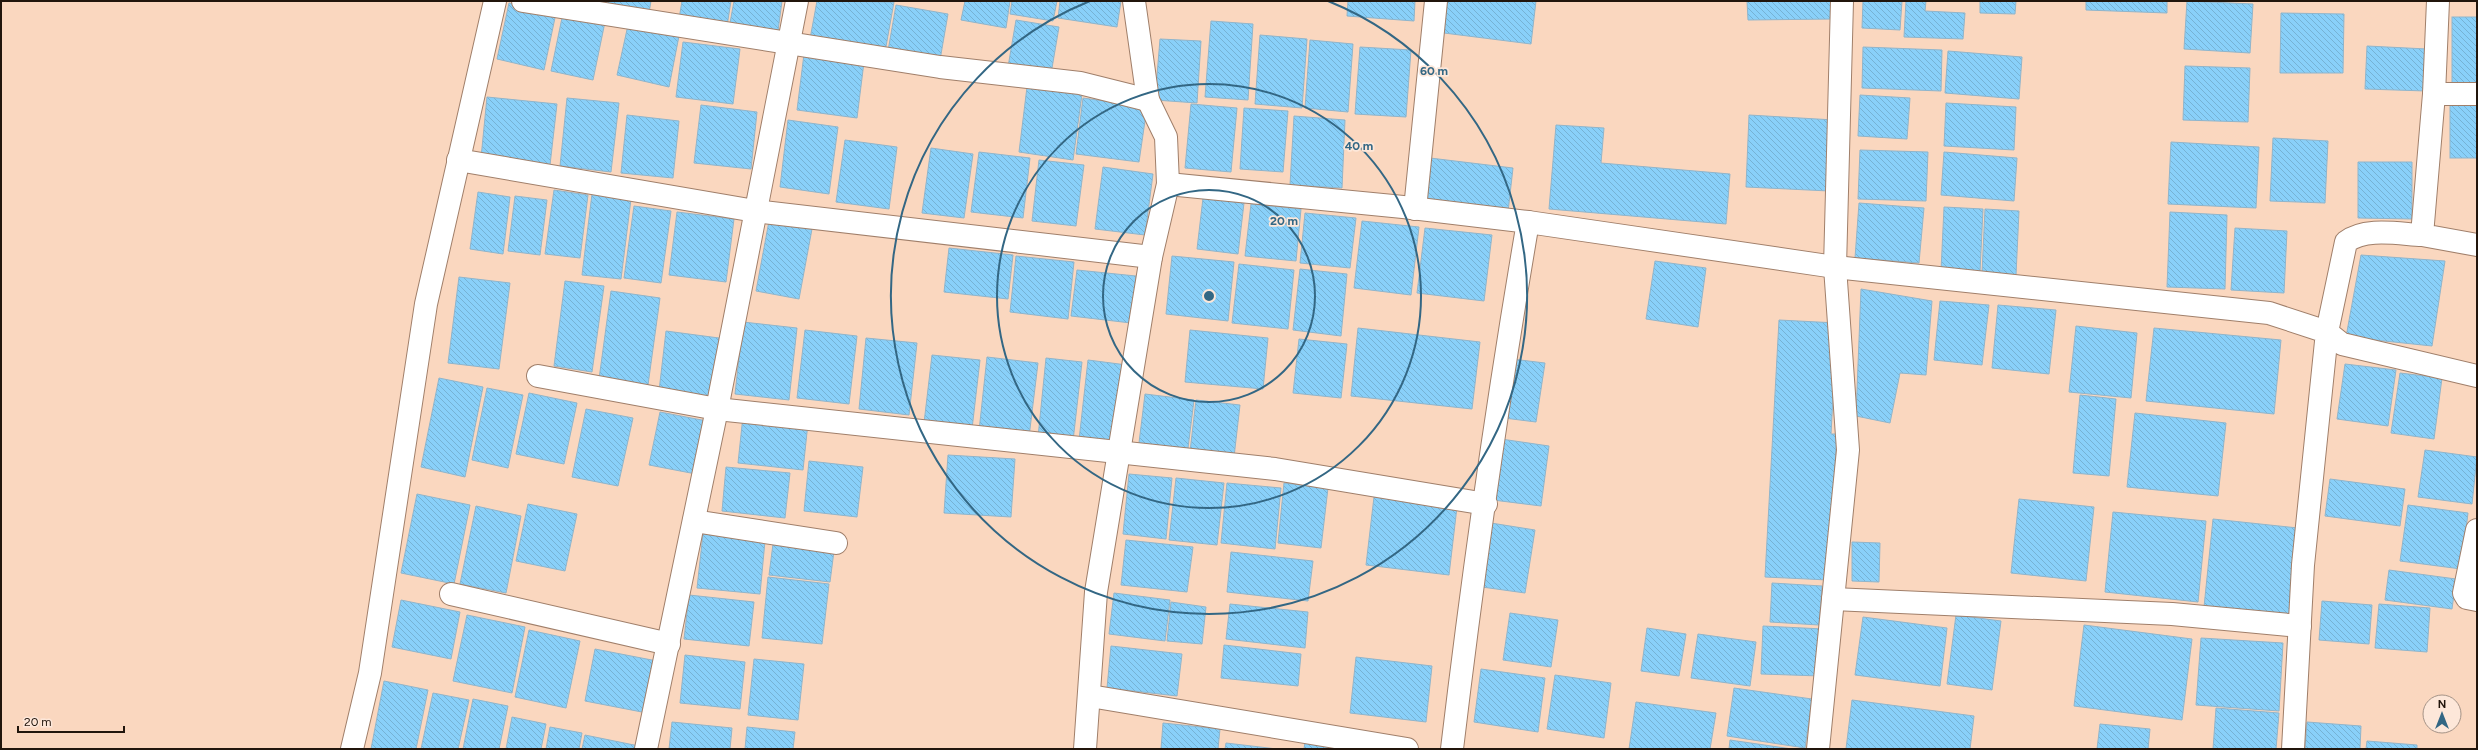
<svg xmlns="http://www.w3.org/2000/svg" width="2478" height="750" font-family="Figtree,sans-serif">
<defs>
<pattern id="building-back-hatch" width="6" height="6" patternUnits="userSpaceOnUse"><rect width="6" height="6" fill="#89d0f9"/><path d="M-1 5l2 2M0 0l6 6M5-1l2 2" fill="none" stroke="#76b2d4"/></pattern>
</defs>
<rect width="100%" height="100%" fill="#fad7bf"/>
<g fill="url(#building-back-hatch)" stroke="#90b5cb">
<path d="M 576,1 L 651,1 L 649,13 Z"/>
<path d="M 682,1 L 731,1 L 727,26 L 679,19 Z"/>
<path d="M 734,1 L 782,1 L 778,31 L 730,23 Z"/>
<path d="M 817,1 L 894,2 L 885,52 L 810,39 Z"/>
<path d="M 965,1 L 1010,1 L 1006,28 L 961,20 Z"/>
<path d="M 1012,1 L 1057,1 L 1053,21 L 1010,14 Z"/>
<path d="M 1060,1 L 1121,1 L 1117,27 L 1058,18 Z"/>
<path d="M 1348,1 L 1415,1 L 1414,21 L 1347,16 Z"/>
<path d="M 1440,1 L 1536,1 L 1531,44 L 1436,32 Z"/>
<path d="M 1747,1 L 1834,1 L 1834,19 L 1748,20 Z"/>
<path d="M 1863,1 L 1902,1 L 1900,30 L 1862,28 Z"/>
<path d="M 1906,1 L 1926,1 L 1925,11 L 1965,13 L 1963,39 L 1904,37 Z"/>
<path d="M 1980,1 L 2016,1 L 2015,14 L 1980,13 Z"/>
<path d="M 2086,1 L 2167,1 L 2167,13 L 2086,10 Z"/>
<path d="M 2187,1 L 2253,4 L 2250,53 L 2184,49 Z"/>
<path d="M 509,3 L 556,13 L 544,70 L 497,59 Z"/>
<path d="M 896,5 L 948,14 L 940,60 L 888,51 Z"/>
<path d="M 563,13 L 605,22 L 593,80 L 551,71 Z"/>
<path d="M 2281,13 L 2344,14 L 2343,73 L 2280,73 Z"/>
<rect x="2452" y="17" width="25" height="69"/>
<path d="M 1016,20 L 1059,27 L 1051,74 L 1008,67 Z"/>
<path d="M 1211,21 L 1253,24 L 1248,100 L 1205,97 Z"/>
<path d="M 628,25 L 679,36 L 669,87 L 617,75 Z"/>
<path d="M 1260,35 L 1307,39 L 1302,108 L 1255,104 Z"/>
<path d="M 1160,39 L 1201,41 L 1197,103 L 1155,100 Z"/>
<path d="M 1310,40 L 1353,44 L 1348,112 L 1305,108 Z"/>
<path d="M 683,42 L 740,49 L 733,104 L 676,97 Z"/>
<path d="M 2367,46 L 2427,49 L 2426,91 L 2365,89 Z"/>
<path d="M 1360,47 L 1411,50 L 1406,117 L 1355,114 Z"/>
<path d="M 1863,47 L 1942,50 L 1941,91 L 1862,88 Z"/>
<path d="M 1948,51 L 2022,57 L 2019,99 L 1945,93 Z"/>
<path d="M 804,54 L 864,62 L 857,118 L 797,110 Z"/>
<path d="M 2185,66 L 2250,68 L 2248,122 L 2183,120 Z"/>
<path d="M 1027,87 L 1082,94 L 1073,160 L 1019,152 Z"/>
<path d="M 1860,95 L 1910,98 L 1907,139 L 1858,136 Z"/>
<path d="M 487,97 L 557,104 L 550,165 L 481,158 Z"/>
<path d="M 567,98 L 619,103 L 611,172 L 560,166 Z"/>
<path d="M 1083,98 L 1147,107 L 1139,162 L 1076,154 Z"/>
<rect x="2450" y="102" width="27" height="56"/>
<path d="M 1946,103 L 2016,107 L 2014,150 L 1944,146 Z"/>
<path d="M 1191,104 L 1237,108 L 1231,172 L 1185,168 Z"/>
<path d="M 701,105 L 757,112 L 751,169 L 694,163 Z"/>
<path d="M 1244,108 L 1288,111 L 1283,172 L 1240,169 Z"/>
<path d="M 627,115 L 679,121 L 673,178 L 621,173 Z"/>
<path d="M 1749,115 L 1834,120 L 1829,191 L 1746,187 Z"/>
<path d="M 1294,116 L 1345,120 L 1342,188 L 1290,185 Z"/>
<path d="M 788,120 L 838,127 L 829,194 L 780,187 Z"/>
<path d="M 1556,125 L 1604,128 L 1601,163 L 1730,174 L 1726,224 L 1549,209 Z"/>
<path d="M 2273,138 L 2328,141 L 2325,203 L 2270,201 Z"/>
<path d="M 845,140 L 897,147 L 889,209 L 836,202 Z"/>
<path d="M 2171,142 L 2259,147 L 2256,208 L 2168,204 Z"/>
<path d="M 931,148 L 973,154 L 964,218 L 922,213 Z"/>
<path d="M 1860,150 L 1928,152 L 1926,201 L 1858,199 Z"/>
<path d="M 979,152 L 1030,158 L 1023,218 L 971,212 Z"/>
<path d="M 1944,152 L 2017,158 L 2014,201 L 1941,195 Z"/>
<path d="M 1430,158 L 1513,168 L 1508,212 L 1425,201 Z"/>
<path d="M 1039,160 L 1084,165 L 1076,226 L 1032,221 Z"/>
<path d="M 2358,162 L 2412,162 L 2412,219 L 2358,218 Z"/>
<path d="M 1103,167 L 1153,174 L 1145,235 L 1095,229 Z"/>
<path d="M 554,190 L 588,195 L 580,258 L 545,254 Z"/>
<path d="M 478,192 L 510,197 L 503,254 L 470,249 Z"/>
<path d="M 592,194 L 631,199 L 621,279 L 582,275 Z"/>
<path d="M 515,196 L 547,200 L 540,255 L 508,251 Z"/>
<path d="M 1203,198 L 1244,203 L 1238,254 L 1197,249 Z"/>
<path d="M 1859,203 L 1924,208 L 1919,263 L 1855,258 Z"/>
<path d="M 1251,204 L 1301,209 L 1296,261 L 1245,256 Z"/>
<path d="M 634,206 L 671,211 L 661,283 L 624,278 Z"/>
<path d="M 1944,207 L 1983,209 L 1980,272 L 1941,271 Z"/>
<path d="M 1985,209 L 2019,211 L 2016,275 L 1982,273 Z"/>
<path d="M 677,212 L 734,219 L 726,282 L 669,275 Z"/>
<path d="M 2170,212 L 2227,215 L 2225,289 L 2167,287 Z"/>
<path d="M 1305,213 L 1356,218 L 1350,268 L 1300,263 Z"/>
<path d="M 769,221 L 812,229 L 799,299 L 756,291 Z"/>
<path d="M 1362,221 L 1419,227 L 1411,295 L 1354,288 Z"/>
<path d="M 1425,228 L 1492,235 L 1484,301 L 1417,293 Z"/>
<path d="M 2235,228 L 2287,231 L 2284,293 L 2231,290 Z"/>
<path d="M 949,248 L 1013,255 L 1008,299 L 944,292 Z"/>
<path d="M 2361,255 L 2445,261 L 2432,346 L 2346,337 Z"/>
<path d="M 1016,256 L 1074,262 L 1068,319 L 1010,312 Z"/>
<path d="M 1172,256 L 1234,262 L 1228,321 L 1166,314 Z"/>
<path d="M 1655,261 L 1706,268 L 1698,327 L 1646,319 Z"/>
<path d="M 1239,264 L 1294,270 L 1288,329 L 1232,323 Z"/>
<path d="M 1300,269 L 1347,274 L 1341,336 L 1293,330 Z"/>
<path d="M 1077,270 L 1136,276 L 1131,323 L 1071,316 Z"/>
<path d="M 459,277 L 510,283 L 499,369 L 448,363 Z"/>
<path d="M 565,281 L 604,286 L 592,372 L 554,366 Z"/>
<path d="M 1861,289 L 1932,301 L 1926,375 L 1900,373 L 1890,423 L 1856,416 Z"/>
<path d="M 611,291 L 660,298 L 648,385 L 599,379 Z"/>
<path d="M 1940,301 L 1989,305 L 1982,365 L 1934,360 Z"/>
<path d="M 1998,305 L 2056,310 L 2049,374 L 1992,368 Z"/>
<path d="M 1779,320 L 1837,323 L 1831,434 L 1837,434 L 1828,580 L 1765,577 Z"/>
<path d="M 743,322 L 797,328 L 789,400 L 735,394 Z"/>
<path d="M 2076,326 L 2137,333 L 2131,398 L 2069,392 Z"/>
<path d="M 1358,328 L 1480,342 L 1472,409 L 1351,396 Z"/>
<path d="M 2154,328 L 2281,340 L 2274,414 L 2146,401 Z"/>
<path d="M 805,330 L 857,336 L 849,404 L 797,398 Z"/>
<path d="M 1190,330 L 1268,338 L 1263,389 L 1185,382 Z"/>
<path d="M 666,331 L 719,338 L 711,398 L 659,391 Z"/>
<path d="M 866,338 L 917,343 L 909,415 L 859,409 Z"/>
<path d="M 1299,339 L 1347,344 L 1341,398 L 1293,393 Z"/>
<path d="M 932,355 L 980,360 L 972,429 L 924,423 Z"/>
<path d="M 987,357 L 1038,363 L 1029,437 L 979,431 Z"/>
<path d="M 1046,358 L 1082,362 L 1073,441 L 1038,437 Z"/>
<path d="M 1512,359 L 1545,363 L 1536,422 L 1504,418 Z"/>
<path d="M 1088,360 L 1127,365 L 1118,444 L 1079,440 Z"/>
<path d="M 2345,364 L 2396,370 L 2388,426 L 2337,419 Z"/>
<path d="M 2400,373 L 2442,378 L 2434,439 L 2391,433 Z"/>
<path d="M 439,378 L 483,387 L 465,477 L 421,467 Z"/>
<path d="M 487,388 L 523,395 L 508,468 L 472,460 Z"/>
<path d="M 529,393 L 577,403 L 564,464 L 516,454 Z"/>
<path d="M 1145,394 L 1194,400 L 1187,456 L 1138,451 Z"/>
<path d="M 2080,395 L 2116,399 L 2109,476 L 2073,473 Z"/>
<path d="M 1196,400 L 1240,405 L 1234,457 L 1190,452 Z"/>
<path d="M 586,409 L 633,418 L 618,486 L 572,477 Z"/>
<path d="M 660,412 L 707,421 L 696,474 L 649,465 Z"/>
<path d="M 2135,413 L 2226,423 L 2218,496 L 2127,487 Z"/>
<path d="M 743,416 L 808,423 L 803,470 L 738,463 Z"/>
<path d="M 1501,439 L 1549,446 L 1541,506 L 1493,500 Z"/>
<path d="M 2425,450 L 2477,457 L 2472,504 L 2418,497 Z"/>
<path d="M 948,455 L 1015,459 L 1011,517 L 944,513 Z"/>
<path d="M 809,461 L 863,467 L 857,517 L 804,511 Z"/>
<path d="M 726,467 L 790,473 L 785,518 L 722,511 Z"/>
<path d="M 1129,474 L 1172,478 L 1166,539 L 1123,534 Z"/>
<path d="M 1176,478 L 1224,483 L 1217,545 L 1169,540 Z"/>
<path d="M 2330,479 L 2405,489 L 2400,526 L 2325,516 Z"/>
<path d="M 1227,483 L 1281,488 L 1275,549 L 1221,543 Z"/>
<path d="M 1284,483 L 1328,488 L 1321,548 L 1278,543 Z"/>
<path d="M 417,494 L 470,505 L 454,584 L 401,573 Z"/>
<path d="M 1374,497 L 1457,507 L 1449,575 L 1366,565 Z"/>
<path d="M 2019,499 L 2094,507 L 2086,581 L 2011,573 Z"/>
<path d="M 528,504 L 577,514 L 565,571 L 516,561 Z"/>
<path d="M 2408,505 L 2468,513 L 2461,569 L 2400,561 Z"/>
<path d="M 476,506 L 521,516 L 506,593 L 460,584 Z"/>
<path d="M 2113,512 L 2206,521 L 2198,602 L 2105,592 Z"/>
<path d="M 2213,519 L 2298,528 L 2289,615 L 2204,607 Z"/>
<path d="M 1491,523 L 1535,530 L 1525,593 L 1482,587 Z"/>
<path d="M 703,534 L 765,541 L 760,594 L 697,588 Z"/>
<path d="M 1126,540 L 1193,547 L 1187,592 L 1121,585 Z"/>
<path d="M 1852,542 L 1880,543 L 1879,582 L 1852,581 Z"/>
<path d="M 773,544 L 834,551 L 830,582 L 769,575 Z"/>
<path d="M 1231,552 L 1313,561 L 1308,601 L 1227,592 Z"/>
<path d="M 2389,570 L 2456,579 L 2452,609 L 2385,600 Z"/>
<path d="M 768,577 L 829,584 L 822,644 L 762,638 Z"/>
<path d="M 1772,583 L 1822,586 L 1819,625 L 1770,622 Z"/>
<path d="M 1114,593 L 1170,600 L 1165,641 L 1109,634 Z"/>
<path d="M 689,595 L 754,602 L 749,646 L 684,639 Z"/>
<path d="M 401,600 L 460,612 L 451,659 L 392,647 Z"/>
<path d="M 2322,601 L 2372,605 L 2369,644 L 2319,640 Z"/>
<path d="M 1171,602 L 1206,607 L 1202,644 L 1167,641 Z"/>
<path d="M 1230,604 L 1308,612 L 1305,648 L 1226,639 Z"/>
<path d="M 2379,604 L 2430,608 L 2427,652 L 2375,648 Z"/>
<path d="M 1510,613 L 1558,620 L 1551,667 L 1503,660 Z"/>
<path d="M 467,615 L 525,627 L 512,693 L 453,681 Z"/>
<path d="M 1956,615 L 2001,621 L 1992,690 L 1947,684 Z"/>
<path d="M 1863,617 L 1947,628 L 1940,686 L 1855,675 Z"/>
<path d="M 2084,625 L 2192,639 L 2182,720 L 2074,706 Z"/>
<path d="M 1763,626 L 1823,629 L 1820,676 L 1761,674 Z"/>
<path d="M 1647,628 L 1686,634 L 1679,676 L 1641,671 Z"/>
<path d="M 529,630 L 580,641 L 566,708 L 515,697 Z"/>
<path d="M 1698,634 L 1756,642 L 1750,686 L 1691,678 Z"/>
<path d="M 2201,638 L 2283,643 L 2279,711 L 2196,705 Z"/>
<path d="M 1224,645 L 1301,654 L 1298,686 L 1221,678 Z"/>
<path d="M 1111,646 L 1182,654 L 1177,696 L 1107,688 Z"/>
<path d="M 595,649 L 657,661 L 647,713 L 585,701 Z"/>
<path d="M 685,655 L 745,662 L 740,709 L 680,703 Z"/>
<path d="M 1356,657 L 1432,666 L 1426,722 L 1350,713 Z"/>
<path d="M 754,659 L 804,664 L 798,720 L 748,715 Z"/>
<path d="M 1481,669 L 1545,678 L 1538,732 L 1474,722 Z"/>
<path d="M 1555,675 L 1611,683 L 1604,738 L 1547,729 Z"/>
<path d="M 384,681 L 428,690 L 416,749 L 371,749 Z"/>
<path d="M 1734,688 L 1812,699 L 1805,748 L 1727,736 Z"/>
<path d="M 433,693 L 469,700 L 458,749 L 421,749 Z"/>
<path d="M 473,699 L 508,706 L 499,749 L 463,749 Z"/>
<path d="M 1852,700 L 1974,716 L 1970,749 L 1846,749 Z"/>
<path d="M 1636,702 L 1716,713 L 1710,749 L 1629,749 Z"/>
<path d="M 2216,708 L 2279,713 L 2276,749 L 2213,749 Z"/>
<path d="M 512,717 L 546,724 L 541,749 L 506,749 Z"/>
<path d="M 672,722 L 732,728 L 730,749 L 669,749 Z"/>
<path d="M 2307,722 L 2361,726 L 2360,749 L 2305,749 Z"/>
<path d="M 1163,723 L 1220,729 L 1218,749 L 1161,749 Z"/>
<path d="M 2100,724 L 2150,729 L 2148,749 L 2097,749 Z"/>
<path d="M 550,727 L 582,733 L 579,749 L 546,749 Z"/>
<path d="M 747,727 L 795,732 L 793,749 L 745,749 Z"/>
<path d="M 585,735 L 639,746 L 638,749 L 582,749 Z"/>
<path d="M 1730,740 L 1792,749 L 1729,749 Z"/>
<path d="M 2367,741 L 2417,745 L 2417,749 L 2366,749 Z"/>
<path d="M 1305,742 L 1351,749 L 1304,749 Z"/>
<path d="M 1226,743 L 1277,749 L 1225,749 Z"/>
</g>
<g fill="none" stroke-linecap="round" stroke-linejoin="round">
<g stroke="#a07f6a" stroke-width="24">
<g id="minor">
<path d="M 523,1 L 940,67 L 1080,83 L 1148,100"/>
<path d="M 2438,1 L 2434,94 L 2422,235 L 2477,245"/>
<path d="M 2434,94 L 2477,94"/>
<path d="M 458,160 L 755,211 L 1151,257"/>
<path d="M 1168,184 L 1403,207 L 1528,222 C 1498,397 1473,573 1452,749"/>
<path d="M 1415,209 L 1436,1"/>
<path d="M 1528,222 L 1835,267 L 2269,313 L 2327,332 L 2303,565 L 2293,749"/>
<path d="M 2422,235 C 2399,234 2365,227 2346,242 L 2327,332 L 2342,344 L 2477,376"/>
<path d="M 538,376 L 717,409 L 1275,469 L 1486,504"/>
<path d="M 694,521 L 836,543"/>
<path d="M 2477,530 L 2464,593 L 2467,598 L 2477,600"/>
<path d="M 451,594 L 669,644"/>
<path d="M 1833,599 L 2172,614 L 2300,626"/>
<path d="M 1090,696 L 1407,749"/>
<path d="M 352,749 L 370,673 L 426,304 L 495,1"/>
<path d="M 646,749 L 717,409 L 797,1"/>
<path d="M 1085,749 L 1096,592 L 1151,257 L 1168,184 L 1166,137 L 1148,100 L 1134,1"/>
<path d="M 1818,749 L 1848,450 L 1835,267 L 1842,1"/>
</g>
</g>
<use href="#minor" stroke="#fff" stroke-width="22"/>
</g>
<g fill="none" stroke="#336784" stroke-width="2">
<circle cx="1209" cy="296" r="106"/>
<circle cx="1209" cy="296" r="212"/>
<path d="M1328 1A318 318 0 1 1 1090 1"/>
</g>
<circle cx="1209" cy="296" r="6" fill="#336784" stroke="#fde7d9" stroke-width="2"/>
<g font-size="12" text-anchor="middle" font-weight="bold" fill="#336784" stroke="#fde7d9" stroke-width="3.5" stroke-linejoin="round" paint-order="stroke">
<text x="1434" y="75">60 m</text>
<text x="1359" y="150">40 m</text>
<text x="1284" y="225">20 m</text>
</g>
<rect width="2478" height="750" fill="none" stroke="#21150c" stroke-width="4"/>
<g transform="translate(2442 714)"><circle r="19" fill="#fde7d9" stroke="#a59387"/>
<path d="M0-3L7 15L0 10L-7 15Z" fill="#336784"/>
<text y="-6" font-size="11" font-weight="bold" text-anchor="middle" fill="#21150c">N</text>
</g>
<path d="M18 726v6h106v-6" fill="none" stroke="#21150c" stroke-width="2"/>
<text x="24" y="726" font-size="12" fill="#21150c" stroke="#fde7d9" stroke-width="3" paint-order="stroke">20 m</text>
</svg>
